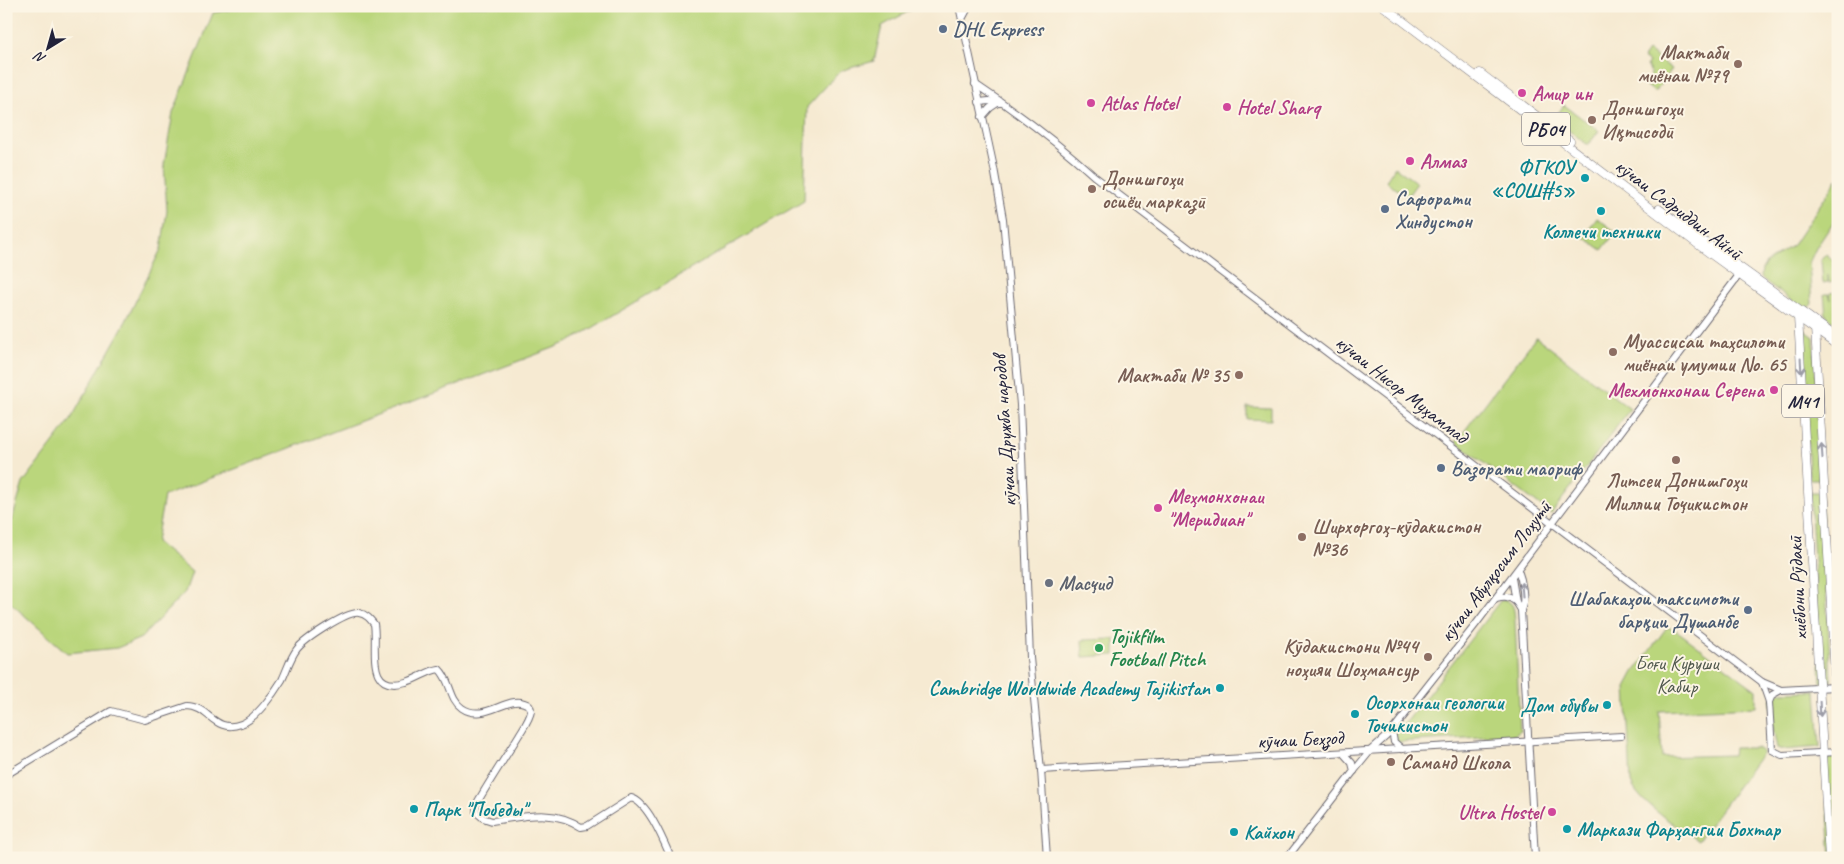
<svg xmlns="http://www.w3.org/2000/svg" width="1844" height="864" font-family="Caveat,sans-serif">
<rect width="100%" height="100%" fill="#fcf5e5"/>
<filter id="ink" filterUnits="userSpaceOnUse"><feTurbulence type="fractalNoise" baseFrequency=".02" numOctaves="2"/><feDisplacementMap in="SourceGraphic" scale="10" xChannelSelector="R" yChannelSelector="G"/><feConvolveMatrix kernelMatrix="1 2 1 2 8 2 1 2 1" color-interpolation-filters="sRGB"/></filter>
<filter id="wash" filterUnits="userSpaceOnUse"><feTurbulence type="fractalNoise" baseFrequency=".0096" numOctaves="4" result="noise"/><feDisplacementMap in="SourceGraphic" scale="20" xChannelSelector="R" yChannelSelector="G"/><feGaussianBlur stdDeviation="1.12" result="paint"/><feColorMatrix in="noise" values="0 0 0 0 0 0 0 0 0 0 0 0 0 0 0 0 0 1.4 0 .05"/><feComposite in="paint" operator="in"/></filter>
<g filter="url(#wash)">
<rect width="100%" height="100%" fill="#f6ead2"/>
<g fill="#bad67c" stroke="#6e7c5c">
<path d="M 251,6 L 911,6 L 911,10 L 882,26 L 874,61 L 840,71 L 807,107 L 804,201 L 569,342 L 164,496 L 156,542 L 192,572 L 185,592 L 141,638 L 117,648 L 67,653 L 6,599 L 6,541 L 23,483 L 70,421 L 126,321 L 161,249 L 167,211 L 164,165 L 173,113 L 213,13 Z"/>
<path d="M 1648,51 L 1672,69 L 1655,92 L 1645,85 L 1651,74 L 1647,65 L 1649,62 L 1643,58 Z"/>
<path d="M 1564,105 L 1599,131 L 1588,145 L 1554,119 Z"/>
<path d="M 1395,167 L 1417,183 L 1407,197 L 1386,181 Z"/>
<path d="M 1838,178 L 1838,215 L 1816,248 L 1809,263 L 1812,304 L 1808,308 L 1802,308 L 1766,282 L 1761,277 L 1762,269 L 1766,263 L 1793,245 Z"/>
<path d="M 1597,218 L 1616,232 L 1602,250 L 1584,237 Z"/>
<path d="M 1826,254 L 1834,261 L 1835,278 L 1833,278 L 1834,282 L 1829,283 L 1828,275 L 1828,282 L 1823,283 L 1821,260 Z"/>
<path d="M 1835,292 L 1835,296 L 1837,296 L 1838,315 L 1833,321 L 1826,316 L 1824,294 L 1829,294 L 1831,300 L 1830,293 Z"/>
<path d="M 1803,329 L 1814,337 L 1820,479 L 1809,479 Z"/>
<path d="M 1536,337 L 1630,409 L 1551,514 L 1456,442 Z"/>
<path d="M 1247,407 L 1271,408 L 1271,420 L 1247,419 Z"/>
<path d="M 1810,492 L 1821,492 L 1831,681 L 1821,682 Z"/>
<path d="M 1505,600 C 1515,603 1514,611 1515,621 L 1520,731 L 1515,735 L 1397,742 L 1394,733 L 1408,720 L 1500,601 Z"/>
<path d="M 1667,627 L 1676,630 L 1756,690 L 1756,707 L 1659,711 L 1662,757 L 1733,755 L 1734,748 L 1757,748 L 1763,752 L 1698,841 C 1680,828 1637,802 1631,782 L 1626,687 L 1634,672 Z"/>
<path d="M 1115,639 L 1115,655 L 1083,657 L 1082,640 Z"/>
<path d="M 1816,691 L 1820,747 L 1783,750 L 1777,748 L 1772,723 L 1771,701 L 1773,697 L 1781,692 Z"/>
<path d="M 1830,757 L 1835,757 L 1836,760 L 1838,858 L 1831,858 L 1825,763 Z"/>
</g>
</g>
<g filter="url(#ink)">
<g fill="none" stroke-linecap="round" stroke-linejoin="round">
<g stroke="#6c6870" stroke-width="8">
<g id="secondary">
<path d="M 959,6 L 994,168 L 1003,219 L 1020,405 L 1030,658 L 1041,770 L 1047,858"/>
<path d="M 962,19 L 969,6"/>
<path d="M 975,84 C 1017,112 1057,142 1094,176 L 1762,682 L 1781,690"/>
<path d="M 979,102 L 989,101 L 1000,103"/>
<path d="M 982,117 L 990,108 L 999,102"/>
<path d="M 1518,570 C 1522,580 1526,600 1521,610 L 1535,858"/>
<path d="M 1512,578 L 1516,602 L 1521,610"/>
<path d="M 1496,598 C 1505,596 1509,596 1516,602"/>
<path d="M 1762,682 L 1769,702 L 1772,750 L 1782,755 L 1838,752"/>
<path d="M 1769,702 L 1772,695 L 1781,690 L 1835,687"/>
<path d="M 1392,731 L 1394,742 L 1402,749"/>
<path d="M 1343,753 L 1352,763 L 1354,771"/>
<path d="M 1041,770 L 1621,736"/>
<path d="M 6,775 L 111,711 L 145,720 L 187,706 C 209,706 214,734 241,724 C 256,719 274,693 282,680 C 287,670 290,658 297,649 C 305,639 347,611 359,613 C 366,614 370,619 374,624 C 378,646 364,694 406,682 C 418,679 427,671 439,669 C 451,680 449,699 462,708 C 484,723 506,696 524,703 C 528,704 531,706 531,711 C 530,719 523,728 519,735 C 505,758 490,780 477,803 L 476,812 L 483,818 L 492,821 C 523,817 553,808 581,827 L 587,826 L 631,798 C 648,802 664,842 671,858"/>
<path d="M 1287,858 L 1354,771 L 1371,750 L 1392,731 L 1476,624 L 1742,271"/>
</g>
</g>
<g stroke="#6c6870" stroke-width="9">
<g id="highway">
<path d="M 1383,6 L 1708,252 L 1838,346"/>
<path d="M 1480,73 L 1570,141"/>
<path d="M 1659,209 L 1838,338"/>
<path d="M 1798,317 L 1829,858"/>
<path d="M 1815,327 L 1838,727"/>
</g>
</g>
<use href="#secondary" stroke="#fff" stroke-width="6"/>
<use href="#highway" stroke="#fff" stroke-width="8"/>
</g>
<defs><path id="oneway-shaft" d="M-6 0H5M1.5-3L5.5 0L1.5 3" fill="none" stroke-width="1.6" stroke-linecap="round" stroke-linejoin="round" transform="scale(1.25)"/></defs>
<g stroke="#9c9ca7">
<use href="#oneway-shaft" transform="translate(1801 366) rotate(87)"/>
<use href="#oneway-shaft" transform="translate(1822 451) rotate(-94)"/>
<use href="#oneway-shaft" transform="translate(1522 590) rotate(-95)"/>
<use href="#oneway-shaft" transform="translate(1820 709) rotate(87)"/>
</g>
</g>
<g fill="#5c6f8a" stroke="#fcf5e5" stroke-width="2">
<circle cx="943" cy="29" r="5"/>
<circle cx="1385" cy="209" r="5"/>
<circle cx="1441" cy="468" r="5"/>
<circle cx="1748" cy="610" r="5"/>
</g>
<g fill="#8d6e63" stroke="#fcf5e5" stroke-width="2">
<circle cx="1738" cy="64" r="5"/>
<circle cx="1592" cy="120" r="5"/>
<circle cx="1092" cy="189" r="5"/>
<circle cx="1613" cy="352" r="5"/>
<circle cx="1239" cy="375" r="5"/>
<circle cx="1676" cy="460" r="5"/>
<circle cx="1302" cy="537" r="5"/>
<circle cx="1428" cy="657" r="5"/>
<circle cx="1391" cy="762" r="5"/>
</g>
<g fill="#d1479c" stroke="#fcf5e5" stroke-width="2">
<circle cx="1522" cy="93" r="5"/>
<circle cx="1091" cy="103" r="5"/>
<circle cx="1227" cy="107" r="5"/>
<circle cx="1410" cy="161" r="5"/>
<circle cx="1774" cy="390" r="5"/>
<circle cx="1158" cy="508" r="5"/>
<circle cx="1552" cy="812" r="5"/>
</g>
<g fill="#0f9aa8" stroke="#fcf5e5" stroke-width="2">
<circle cx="1585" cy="178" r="5"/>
<circle cx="1601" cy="211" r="5"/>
<circle cx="1220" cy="688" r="5"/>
<circle cx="1607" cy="705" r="5"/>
<circle cx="1355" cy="714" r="5"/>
<circle cx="414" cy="809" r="5"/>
<circle cx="1567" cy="829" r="5"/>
<circle cx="1234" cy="832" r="5"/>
</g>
<circle fill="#6b7280" stroke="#fcf5e5" stroke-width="2" cx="1049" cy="583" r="5"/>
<circle fill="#2e9e5b" stroke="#fcf5e5" stroke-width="2" cx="1099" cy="648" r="5"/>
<g text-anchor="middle" stroke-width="4" stroke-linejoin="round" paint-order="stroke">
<g fill="#fcf5e5" stroke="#63616e" stroke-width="1">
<rect x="1522" y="112.5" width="48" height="33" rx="4"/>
<rect x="1782" y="384.5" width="42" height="33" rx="4"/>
</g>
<g font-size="19" font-weight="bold" fill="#22223b">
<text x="1546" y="136">РБ04</text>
<text x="1803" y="408">M41</text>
</g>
<g font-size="20" font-weight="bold" fill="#4e5e75" stroke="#fcf5e5" text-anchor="start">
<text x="953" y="36">DHL Express</text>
<text x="1395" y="205">Сафорати<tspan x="1395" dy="23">Хиндустон</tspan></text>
<text x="1451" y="475">Вазорати маориф</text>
<text x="1738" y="605" text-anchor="end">Шабакаҳои таксимоти<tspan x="1738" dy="23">барқии Душанбе</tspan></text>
</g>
<g font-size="20" font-weight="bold" fill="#785e54" stroke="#fcf5e5" text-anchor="start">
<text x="1728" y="59" text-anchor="end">Мактаби<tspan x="1728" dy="23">миёнаи №79</tspan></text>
<text x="1602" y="115">Донишгоҳи<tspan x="1602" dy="23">Иқтисодӣ</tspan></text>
<text x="1102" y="185">Донишгоҳи<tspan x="1102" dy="23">осиёи марказӣ</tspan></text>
<text x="1623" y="348">Муассисаи таҳсилоти<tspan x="1623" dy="23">миёнаи умумии No. 65</tspan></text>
<text x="1229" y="382" text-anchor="end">Мактаби № 35</text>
<text x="1676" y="487" text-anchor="middle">Литсеи Донишгоҳи<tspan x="1676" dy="23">Миллии Тоҷикистон</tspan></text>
<text x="1312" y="533">Ширхоргоҳ-кӯдакистон<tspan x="1312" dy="23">№36</tspan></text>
<text x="1418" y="653" text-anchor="end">Кӯдакистони №44<tspan x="1418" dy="23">ноҳияи Шоҳмансур</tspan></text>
<text x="1401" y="769">Саманд Школа</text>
</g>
<g font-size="20" font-weight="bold" fill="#b23c85" stroke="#fcf5e5" text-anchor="start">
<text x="1532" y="100">Амир ин</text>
<text x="1101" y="110">Atlas Hotel</text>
<text x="1237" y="114">Hotel Sharq</text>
<text x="1420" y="168">Алмаз</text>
<text x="1764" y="397" text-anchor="end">Мехмонхонаи Серена</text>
<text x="1168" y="503">Меҳмонхонаи<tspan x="1168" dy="23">"Меридиан"</tspan></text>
<text x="1542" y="819" text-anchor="end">Ultra Hostel</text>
</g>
<g font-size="20" font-weight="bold" fill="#0d838f" stroke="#fcf5e5" text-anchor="start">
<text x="1575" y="174" text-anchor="end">ФГКОУ<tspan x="1575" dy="23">«СОШ#5»</tspan></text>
<text x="1601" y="238" text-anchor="middle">Коллечи техники</text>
<text x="1210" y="695" text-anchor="end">Cambridge Worldwide Academy Tajikistan</text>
<text x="1365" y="709">Осорхонаи геологии<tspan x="1365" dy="23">Точикистон</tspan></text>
<text x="1597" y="712" text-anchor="end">Дом обувы</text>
<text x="424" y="816">Парк "Победы"</text>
<text x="1577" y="836">Маркази Фарҳангии Бохтар</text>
<text x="1244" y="839">Кайхон</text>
</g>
<g font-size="20" fill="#22223b" stroke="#fcf5e5">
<text transform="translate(1679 209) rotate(37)" y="7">кӯчаи Садриддин Айнӣ</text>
<text transform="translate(1402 389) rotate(38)" y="7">кӯчаи Нисор Муҳаммад</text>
<text transform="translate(1004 431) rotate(-94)" y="7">кӯчаи Дружба народов</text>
<text transform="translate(1495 571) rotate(-53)" y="7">кӯчаи Абулқосим Лоҳутӣ</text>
<text transform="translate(1797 588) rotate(-93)" y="7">хиёбони Рӯдакӣ</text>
<text transform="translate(1300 739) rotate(-3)" y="7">кӯчаи Беҳзод</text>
</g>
<g font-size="20" font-weight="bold" fill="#5b616d" stroke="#fcf5e5" text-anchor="start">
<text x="1059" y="590">Масҷид</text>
</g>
<g font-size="20" font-weight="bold" fill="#27864d" stroke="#fcf5e5" text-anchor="start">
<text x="1109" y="643">Tojikfilm<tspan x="1109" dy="23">Football Pitch</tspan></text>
</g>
<g font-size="20" fill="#50584e" stroke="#fcf5e5">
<text x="1677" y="670">Боғи Куруши<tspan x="1677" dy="23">Кабир</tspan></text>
</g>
</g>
<rect width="1844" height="864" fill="none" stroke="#fcf5e5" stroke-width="25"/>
<g transform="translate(48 48) rotate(217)" stroke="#fcf5e5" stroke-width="4" paint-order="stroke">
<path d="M0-4L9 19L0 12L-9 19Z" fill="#22223b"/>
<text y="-8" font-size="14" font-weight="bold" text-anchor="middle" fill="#22223b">N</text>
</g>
</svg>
